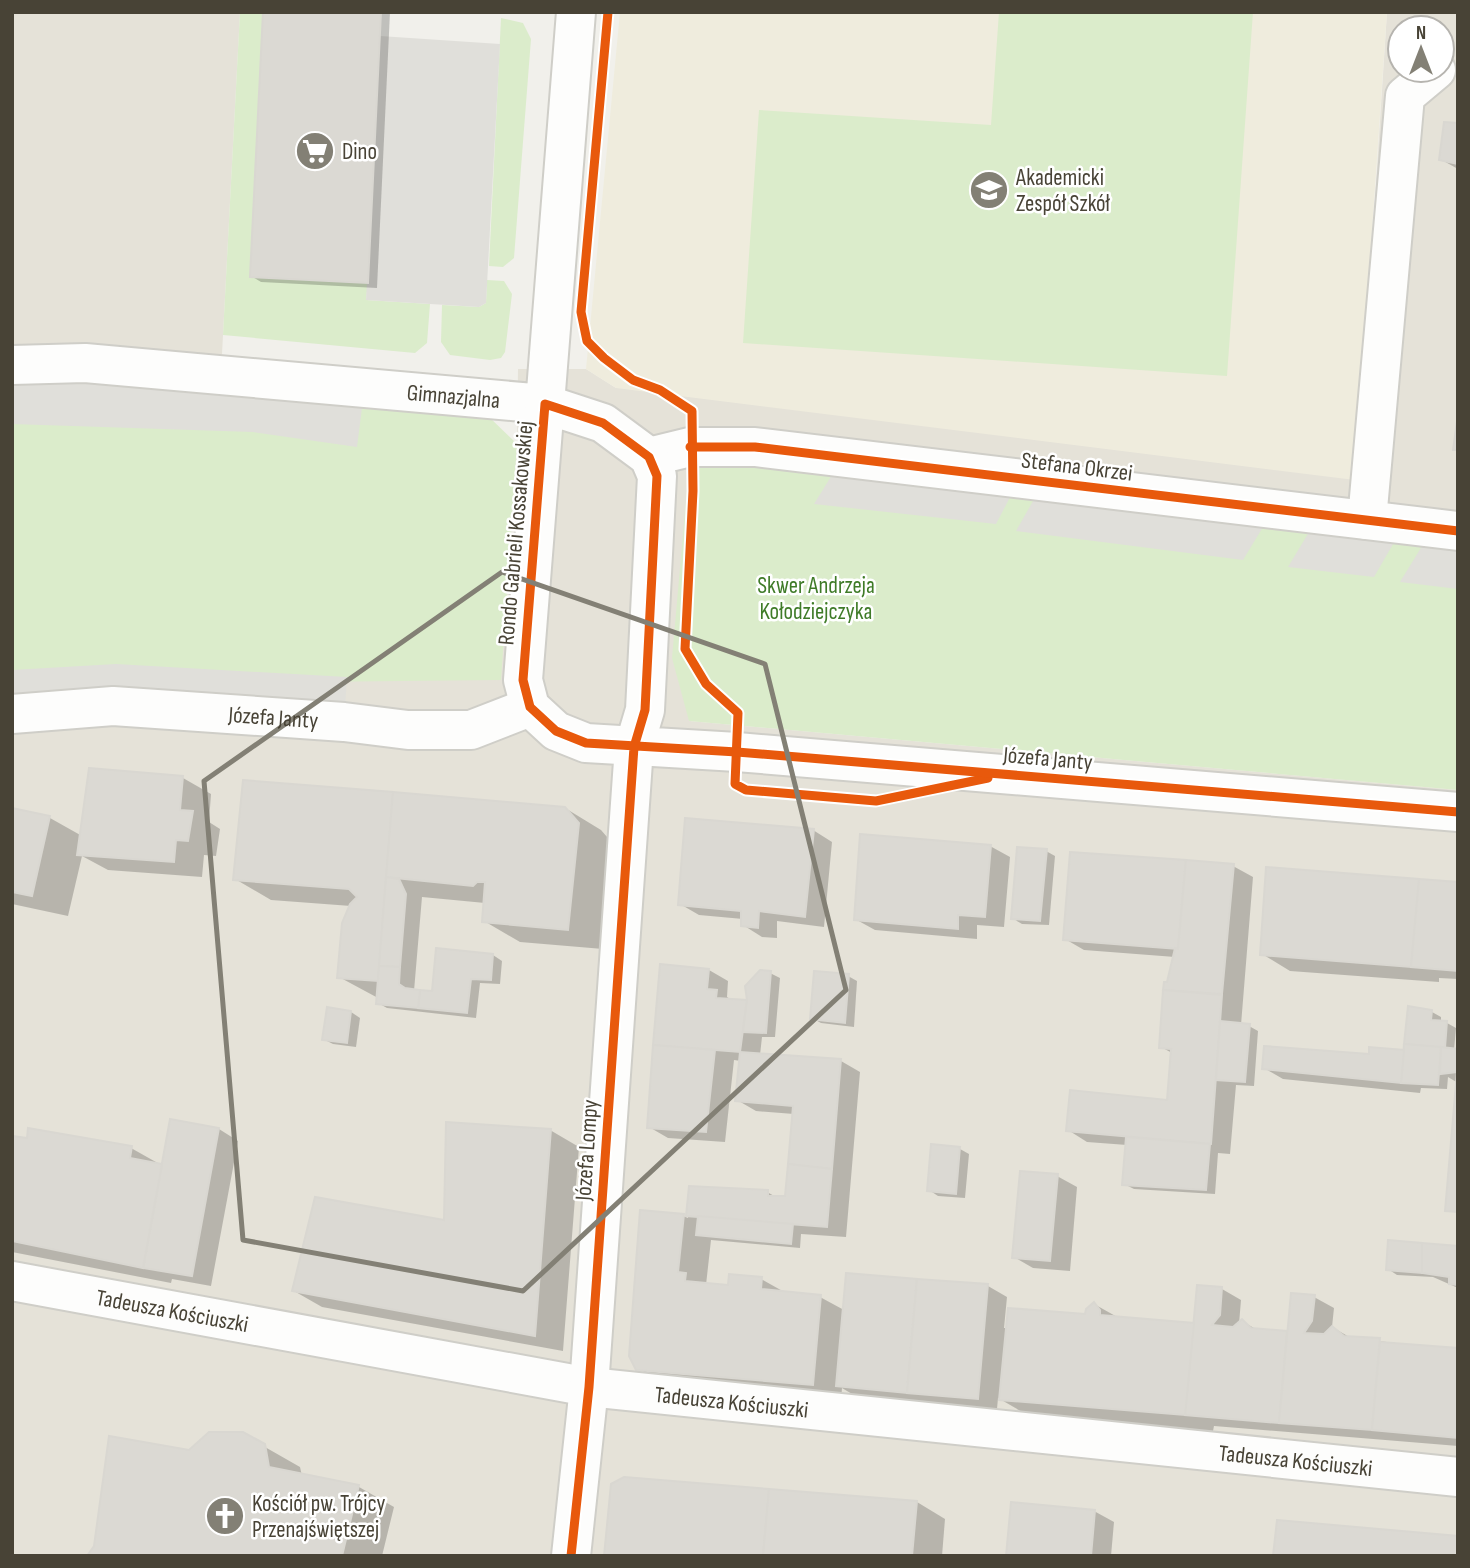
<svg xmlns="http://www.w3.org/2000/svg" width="1470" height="1568" font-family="'Sofia Sans Condensed',sans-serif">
<rect width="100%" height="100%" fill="#f1f0eb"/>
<g fill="#e5e2d8" fill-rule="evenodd">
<path d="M 12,12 L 240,12 L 222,354 L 183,374 L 12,391 Z"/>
<path d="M 1387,12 L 1458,12 L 1458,544 L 689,721 L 1458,790 L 1458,1556 L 12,1556 L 12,685 L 517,444 L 518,369 L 586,369 L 616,388 L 1363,387 ZM 1400,28 L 1442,28 L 1442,70 L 1400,70 Z"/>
</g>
<path fill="#efecdd" d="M 620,12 L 1387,12 L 1355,480 L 616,388 L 586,369 Z"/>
<g fill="#dbeccb">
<path d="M 240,12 L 263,12 L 250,277 L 368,283 L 366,300 L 430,304 L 427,343 L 415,353 L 223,335 Z"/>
<path d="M 999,12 L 1253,12 L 1227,376 L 743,343 L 759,110 L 991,125 Z"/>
<path d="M 501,18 L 523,23 L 531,39 L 514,258 L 503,267 L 489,266 Z"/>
<path d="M 487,280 L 504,281 L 512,294 L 505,352 L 501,358 L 490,360 L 450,355 L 441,342 L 442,305 L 479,307 L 486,303 Z"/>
<path d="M 183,374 L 486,414 L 517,444 L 501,680 L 12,685 L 12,391 Z"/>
<path d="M 706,450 L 1458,544 L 1458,790 L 689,721 L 672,658 L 687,489 Z"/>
</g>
<g fill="#e0dfda">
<path d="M 380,36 L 500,44 L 486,303 L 479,307 L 366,300 Z"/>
<path d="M 12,378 L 261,386 L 363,400 L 357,447 L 253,432 L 12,424 Z"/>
<path d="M 840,462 L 1019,480 L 996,524 L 814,504 Z"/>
<path d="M 1041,487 L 1269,517 L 1243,560 L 1016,531 Z"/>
<path d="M 1315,522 L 1400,532 L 1374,577 L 1288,567 Z"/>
<path d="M 1427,538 L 1458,542 L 1458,589 L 1400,582 Z"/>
<path d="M 116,664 L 347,677 L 344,722 L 12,714 L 12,670 Z"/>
</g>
<g fill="#0003">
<path d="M 265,12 L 390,12 L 377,288 L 261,282 L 251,276 Z"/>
<path d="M 1458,125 L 1458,169 L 1440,159 Z"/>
<path d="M 183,778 L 211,794 L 209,822 L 220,829 L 216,856 L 204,855 L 202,877 L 108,870 L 82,856 L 68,916 L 12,904 L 12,810 L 50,818 L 82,836 Z"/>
<path d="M 565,808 L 601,830 L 614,845 L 603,949 L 520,942 L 484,921 L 485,903 L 422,897 L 414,991 L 433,992 L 493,955 L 502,961 L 500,984 L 480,983 L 476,1018 L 387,1008 L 378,1003 L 378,998 L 339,977 L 351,906 L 271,900 L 235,879 Z"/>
<path d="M 813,830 L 832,842 L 824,927 L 777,921 L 777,938 L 762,937 L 743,925 L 743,919 L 699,915 L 680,904 Z"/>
<path d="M 990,846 L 1010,857 L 1004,927 L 977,925 L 977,939 L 875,930 L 855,919 Z"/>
<path d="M 1046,851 L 1055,856 L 1049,925 L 1022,924 L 1012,918 Z"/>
<path d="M 1233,866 L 1253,877 L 1241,1025 L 1249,1026 L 1258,1031 L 1254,1086 L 1236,1085 L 1230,1154 L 1218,1153 L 1215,1194 L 1134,1189 L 1124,1184 L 1127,1145 L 1087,1142 L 1068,1130 L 1169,1102 L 1172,1053 L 1161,1047 L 1166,984 L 1169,984 L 1175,957 L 1084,950 L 1065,939 Z"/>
<path d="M 1458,884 L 1458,979 L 1439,978 L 1439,982 L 1290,971 L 1262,954 Z"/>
<path d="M 662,966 L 709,970 L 728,981 L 727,997 L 733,1001 L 749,1002 L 770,973 L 780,978 L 775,1037 L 762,1037 L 760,1055 L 841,1061 L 860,1072 L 846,1237 L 801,1234 L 800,1248 L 711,1240 L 706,1285 L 729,1287 L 761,1279 L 786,1293 L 820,1297 L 844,1310 L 988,1286 L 1007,1297 L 1004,1328 L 1008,1328 L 1087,1316 L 1094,1304 L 1119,1318 L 1195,1325 L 1222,1289 L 1241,1300 L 1239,1324 L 1242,1321 L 1259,1331 L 1289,1333 L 1314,1297 L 1334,1308 L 1332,1327 L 1351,1338 L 1458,1350 L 1458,1446 L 1214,1426 L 1213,1431 L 1029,1416 L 998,1398 L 997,1409 L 857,1397 L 842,1388 L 841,1400 L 667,1385 L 638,1368 L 683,1216 L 688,1218 L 690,1188 L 767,1192 L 778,1198 L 787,1198 L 794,1114 L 756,1111 L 737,1100 L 741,1061 L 734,1060 L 725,1142 L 668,1138 L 649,1127 Z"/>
<path d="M 848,976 L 857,981 L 854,1027 L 821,1023 L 812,1018 Z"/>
<path d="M 351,1012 L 360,1018 L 356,1047 L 333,1044 L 323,1039 Z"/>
<path d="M 1432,1012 L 1441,1017 L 1441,1023 L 1447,1023 L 1456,1028 L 1454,1050 L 1458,1050 L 1458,1083 L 1448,1077 L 1447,1089 L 1421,1088 L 1420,1093 L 1283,1079 L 1264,1068 L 1406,1051 Z"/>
<path d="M 219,1129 L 238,1141 L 211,1286 L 172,1279 L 171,1283 L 12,1252 L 12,1138 L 131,1148 L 163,1166 Z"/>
<path d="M 550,1130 L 579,1147 L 563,1351 L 322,1307 L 294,1291 L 446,1222 Z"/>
<path d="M 933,1146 L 960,1149 L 969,1154 L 965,1198 L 938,1196 L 929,1190 Z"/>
<path d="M 1057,1176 L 1077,1187 L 1070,1271 L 1033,1268 L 1014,1257 Z"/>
<path d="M 1458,1248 L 1458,1288 L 1433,1277 L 1397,1275 L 1388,1269 Z"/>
<path d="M 242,1434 L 300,1467 L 302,1476 L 359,1487 L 394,1507 L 382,1556 L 89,1556 L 190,1452 Z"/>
<path d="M 917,1502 L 945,1519 L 942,1556 L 605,1556 Z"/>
<path d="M 1094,1511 L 1114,1522 L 1111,1556 L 1008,1556 Z"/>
</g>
<g fill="#dbd9d3" stroke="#d9d7d1" stroke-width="2">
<path d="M 263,12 L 381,12 L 368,283 L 250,277 Z"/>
<path d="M 1444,122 L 1458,123 L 1458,164 L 1439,160 Z"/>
<path d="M 1458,414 L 1458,450 L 1453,450 Z"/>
<path d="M 89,768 L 183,776 L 180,810 L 193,811 L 188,841 L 176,840 L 174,862 L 77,855 Z"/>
<path d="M 243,780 L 393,792 L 378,981 L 337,978 L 342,923 L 350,904 L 357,897 L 349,889 L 233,880 Z"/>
<path d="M 393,792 L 565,807 L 579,823 L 568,930 L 482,922 L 485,882 L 477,882 L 473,886 L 386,877 Z"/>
<path d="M 12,808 L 50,816 L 32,896 L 12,892 Z"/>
<path d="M 685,818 L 814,829 L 805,917 L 759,911 L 758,928 L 741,926 L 741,911 L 678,905 Z"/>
<path d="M 860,834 L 991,845 L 985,917 L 958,915 L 958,929 L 854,920 Z"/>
<path d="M 1017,847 L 1047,849 L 1040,921 L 1011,919 Z"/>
<path d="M 1070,852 L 1186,860 L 1178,949 L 1063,940 Z"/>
<path d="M 1186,860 L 1234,864 L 1222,994 L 1163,990 L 1164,982 L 1167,982 L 1175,948 L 1178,949 Z"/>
<path d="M 1266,867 L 1419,879 L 1411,967 L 1260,955 Z"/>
<path d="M 386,877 L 399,879 L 406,894 L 400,967 L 379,966 Z"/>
<path d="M 1419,879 L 1458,882 L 1458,971 L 1411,967 Z"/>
<path d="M 436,948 L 493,954 L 491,980 L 471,979 L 467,1013 L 418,1008 L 420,990 L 432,991 Z"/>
<path d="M 660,964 L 709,969 L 707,989 L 717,990 L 716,998 L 747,1000 L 740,1052 L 653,1045 Z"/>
<path d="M 379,966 L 400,967 L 399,984 L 405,988 L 420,990 L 418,1008 L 376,1004 Z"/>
<path d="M 760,970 L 771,971 L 766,1033 L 743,1032 L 747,1000 L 745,986 Z"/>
<path d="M 814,971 L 849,974 L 845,1023 L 810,1019 Z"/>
<path d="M 1163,990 L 1222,995 L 1211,1144 L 1066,1131 L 1070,1090 L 1167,1100 L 1171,1049 L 1159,1048 Z"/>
<path d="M 1408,1006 L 1432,1010 L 1431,1020 L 1447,1021 L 1445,1048 L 1404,1044 Z"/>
<path d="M 327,1007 L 351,1011 L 347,1043 L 322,1040 Z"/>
<path d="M 1220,1021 L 1250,1024 L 1245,1082 L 1216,1080 Z"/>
<path d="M 1404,1044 L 1441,1047 L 1438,1085 L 1401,1083 Z"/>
<path d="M 653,1045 L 715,1050 L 706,1132 L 647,1128 Z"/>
<path d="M 1264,1046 L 1369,1054 L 1369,1047 L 1404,1050 L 1401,1083 L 1262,1069 Z"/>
<path d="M 1441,1047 L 1458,1049 L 1458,1212 L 1445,1211 L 1457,1072 L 1440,1074 Z"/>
<path d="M 740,1052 L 841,1059 L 832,1169 L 788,1164 L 793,1106 L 735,1101 Z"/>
<path d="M 170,1119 L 219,1128 L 192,1276 L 143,1268 Z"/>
<path d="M 446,1122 L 551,1129 L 535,1336 L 292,1291 L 315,1197 L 444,1220 Z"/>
<path d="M 28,1128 L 132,1146 L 130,1158 L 162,1164 L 143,1268 L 12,1241 L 12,1136 L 27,1138 Z"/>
<path d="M 1126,1137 L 1210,1144 L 1206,1190 L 1122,1185 Z"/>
<path d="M 931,1144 L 960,1147 L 956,1194 L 927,1191 Z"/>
<path d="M 788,1164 L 832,1169 L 827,1227 L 686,1216 L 689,1186 L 768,1190 L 768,1196 L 785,1196 Z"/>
<path d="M 1020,1171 L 1058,1174 L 1050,1261 L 1012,1258 Z"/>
<path d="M 640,1210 L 684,1214 L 678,1272 L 686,1273 L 685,1281 L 728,1285 L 729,1274 L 762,1277 L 761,1289 L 821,1295 L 813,1385 L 636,1370 L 629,1356 Z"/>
<path d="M 698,1216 L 793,1224 L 791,1244 L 696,1235 Z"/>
<path d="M 1388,1240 L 1422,1243 L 1422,1273 L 1386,1270 Z"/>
<path d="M 1422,1243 L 1458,1246 L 1458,1285 L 1449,1284 L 1449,1277 L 1422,1273 Z"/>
<path d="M 846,1273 L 917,1279 L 907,1393 L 836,1386 Z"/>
<path d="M 917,1279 L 988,1284 L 978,1399 L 907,1393 Z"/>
<path d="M 1197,1285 L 1222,1287 L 1220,1315 L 1212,1325 L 1233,1327 L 1242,1319 L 1251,1328 L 1287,1331 L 1279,1423 L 1185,1415 Z"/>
<path d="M 1291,1293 L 1315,1295 L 1312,1321 L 1304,1333 L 1324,1334 L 1332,1326 L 1344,1336 L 1380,1338 L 1372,1430 L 1279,1423 Z"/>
<path d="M 1094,1302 L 1100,1310 L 1100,1315 L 1194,1323 L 1185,1415 L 999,1400 L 1008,1308 L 1085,1314 L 1086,1309 Z"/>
<path d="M 1380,1342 L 1458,1348 L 1458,1438 L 1372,1430 Z"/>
<path d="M 209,1432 L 243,1432 L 265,1444 L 269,1467 L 359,1485 L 342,1556 L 87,1556 L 94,1546 L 109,1436 L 189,1450 Z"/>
<path d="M 624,1477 L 769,1489 L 763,1556 L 604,1556 L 611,1484 Z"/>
<path d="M 769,1489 L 917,1501 L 912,1556 L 763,1556 Z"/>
<path d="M 1011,1502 L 1095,1510 L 1091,1556 L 1006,1556 Z"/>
<path d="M 1277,1520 L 1458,1536 L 1458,1556 L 1273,1556 Z"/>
</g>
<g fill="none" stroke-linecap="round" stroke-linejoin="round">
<g stroke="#cfcec8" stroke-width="42">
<g id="minor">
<path id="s1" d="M 12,365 L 85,363 L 545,404 L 576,12"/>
<path d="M 649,457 L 690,447 L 755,447 L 1458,531"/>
<path d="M 1367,520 L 1405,96 L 1436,70"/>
<path id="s2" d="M 12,714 L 113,706 L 344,722 L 408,730 L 471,730 L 530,707"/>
<path id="s3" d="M 12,1281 L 589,1387 L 1458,1477"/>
<path d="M 571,1556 L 589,1387 L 634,747 L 645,710 L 657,476 L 649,457 L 603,423 L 545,404 L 523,680 L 530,707 L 556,731 L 586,743 L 737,752 L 1458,812"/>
</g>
</g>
<use href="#minor" stroke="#fdfdfc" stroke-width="38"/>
<g stroke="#fff" stroke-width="13">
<g id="cycleway">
<path d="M 608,12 L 581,312 L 587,341 L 604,358 L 633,380 L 660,390 L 692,411 L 693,491 L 685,649 L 706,684 L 738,713 L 735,784 L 746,790 L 876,801 L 988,778"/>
<path d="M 690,447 L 755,447 L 1458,531"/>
<path d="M 571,1556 L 589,1387 L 634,747 L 645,710 L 657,476 L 649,457 L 603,423 L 545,404 L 523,680 L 530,707 L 556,731 L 586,743 L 737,752 L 1458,812"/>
</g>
</g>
<use href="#cycleway" stroke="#e8590c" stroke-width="9"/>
</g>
<path fill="none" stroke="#838075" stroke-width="5" stroke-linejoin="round" d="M 502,572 L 765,664 L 846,990 L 523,1291 L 243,1240 L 204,781 Z"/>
<defs>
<g id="supermarket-disc" transform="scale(2.0125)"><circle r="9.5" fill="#838075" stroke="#fff"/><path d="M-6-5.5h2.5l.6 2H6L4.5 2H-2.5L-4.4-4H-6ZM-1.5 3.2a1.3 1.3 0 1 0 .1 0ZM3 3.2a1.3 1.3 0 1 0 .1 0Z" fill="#fff"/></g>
<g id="school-disc" transform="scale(2.0125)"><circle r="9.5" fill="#838075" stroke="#fff"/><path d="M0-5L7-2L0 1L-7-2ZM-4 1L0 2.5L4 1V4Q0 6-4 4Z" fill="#fff"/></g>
<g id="church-disc" transform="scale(2.0125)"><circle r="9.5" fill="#838075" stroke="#fff"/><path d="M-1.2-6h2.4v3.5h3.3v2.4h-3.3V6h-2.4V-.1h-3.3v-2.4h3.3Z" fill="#fff"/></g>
</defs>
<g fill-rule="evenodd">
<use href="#supermarket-disc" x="315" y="151"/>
<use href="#school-disc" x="989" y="190"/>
<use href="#church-disc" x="225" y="1516"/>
</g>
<g text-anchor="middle" stroke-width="5" stroke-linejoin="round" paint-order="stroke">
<g font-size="23" fill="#484336" stroke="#fff" text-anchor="start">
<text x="342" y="159">Dino</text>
<text x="1016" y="185">Akademicki<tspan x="1016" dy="26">Zespół Szkół</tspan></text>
<text x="252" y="1511">Kościół pw. Trójcy<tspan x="252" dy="26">Przenajświętszej</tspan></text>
</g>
<g font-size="23" fill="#484336" stroke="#fff">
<text dy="8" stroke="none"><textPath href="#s1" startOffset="443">Gimnazjalna</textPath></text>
<text transform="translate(1077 466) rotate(7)" y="8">Stefana Okrzei</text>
<text transform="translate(515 533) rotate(-85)" y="8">Rondo Gabrieli Kossakowskiej</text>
<text dy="8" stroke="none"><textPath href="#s2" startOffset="262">Józefa Janty</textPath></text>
<text transform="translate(1048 758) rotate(5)" y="8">Józefa Janty</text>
<text transform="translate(586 1150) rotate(-86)" y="8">Józefa Lompy</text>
<text dy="8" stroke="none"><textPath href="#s3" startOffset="163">Tadeusza Kościuszki</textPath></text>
<text dy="8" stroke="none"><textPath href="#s3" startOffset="730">Tadeusza Kościuszki</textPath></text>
<text dy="8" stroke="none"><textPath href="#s3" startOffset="1297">Tadeusza Kościuszki</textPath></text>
</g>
<g font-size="23" fill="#3f7b28" stroke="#fff">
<text x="816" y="593">Skwer Andrzeja<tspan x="816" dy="26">Kołodziejczyka</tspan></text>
</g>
</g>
<rect width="1470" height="1568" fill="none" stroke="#484336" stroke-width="28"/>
<g transform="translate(1421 49)"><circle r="33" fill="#ffffff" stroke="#b6b4af" stroke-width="2"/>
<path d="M0-5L12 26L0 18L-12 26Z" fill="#838075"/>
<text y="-10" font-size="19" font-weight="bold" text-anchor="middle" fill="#484336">N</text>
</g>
</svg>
